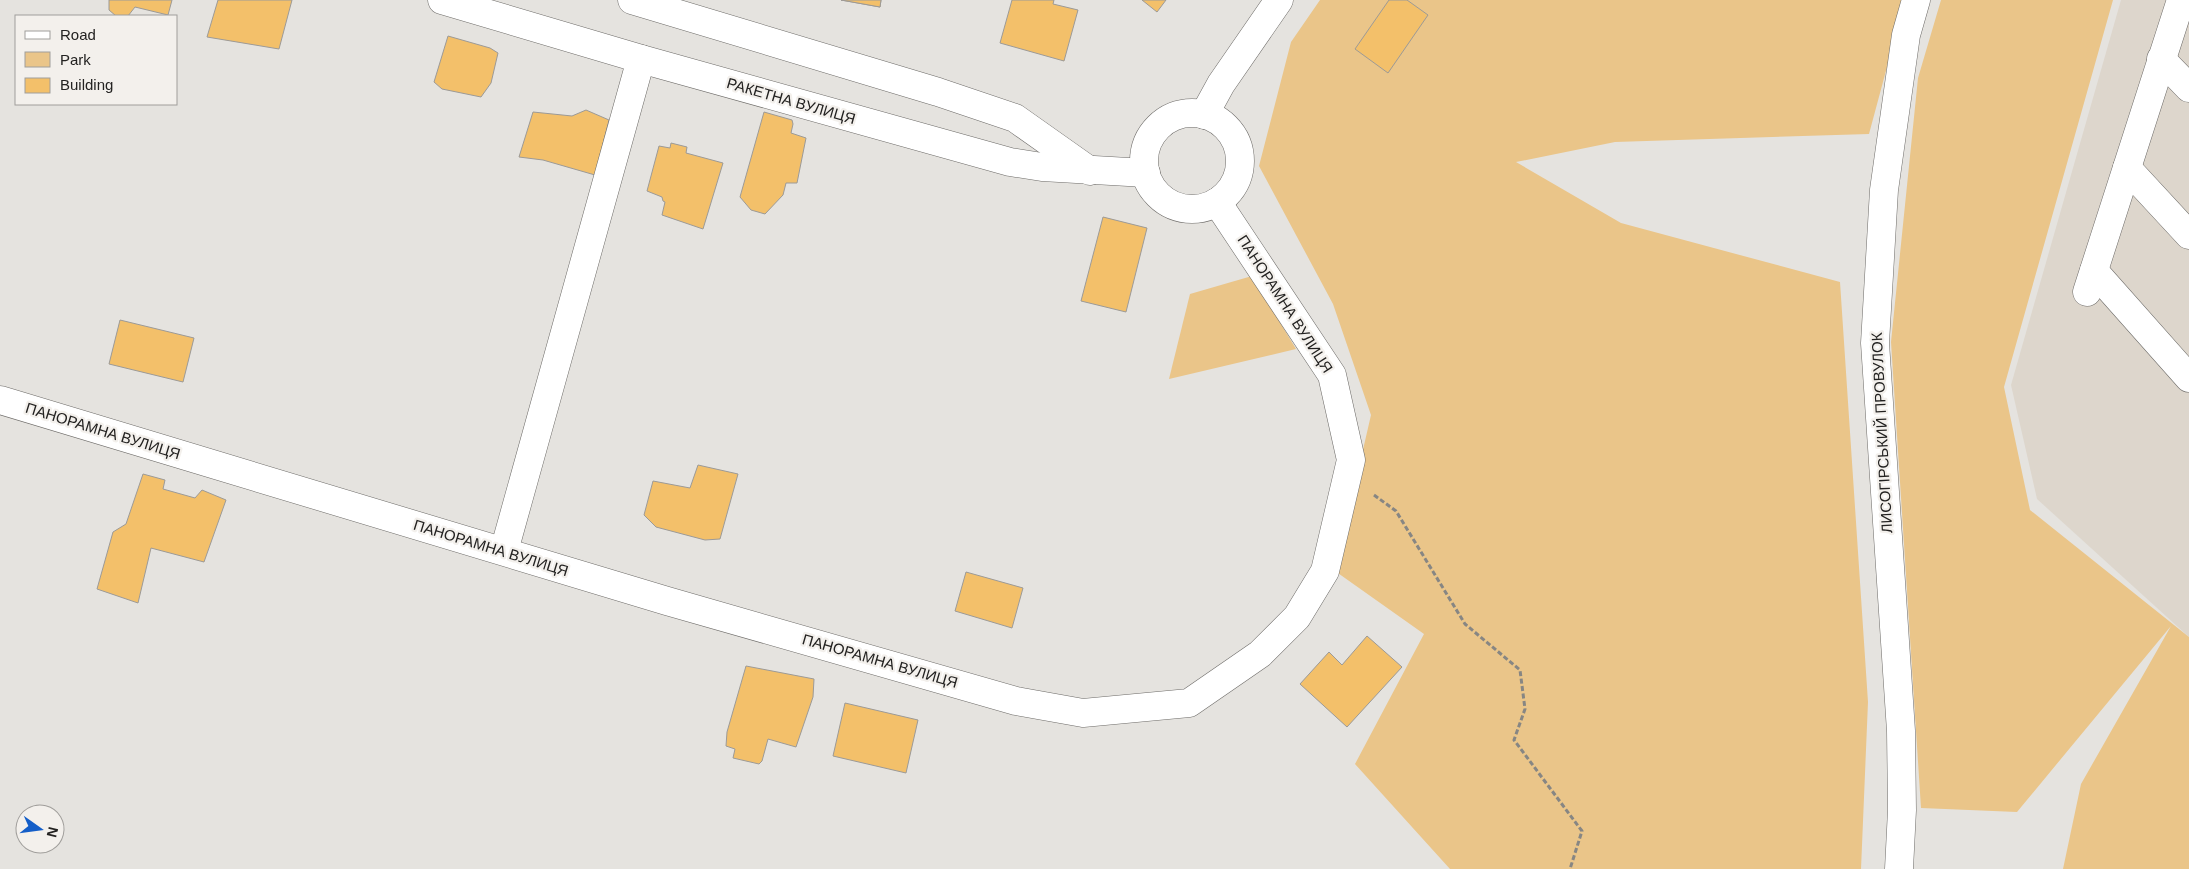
<svg xmlns="http://www.w3.org/2000/svg" width="2189" height="869" font-family="Arial,sans-serif">
<rect width="100%" height="100%" fill="#e5e3df"/>
<path fill="#ddd6cc" d="M 2121,0 L 2189,0 L 2189,637 L 2037,499 L 2011,385 Z"/>
<g fill="#eac589">
<path d="M 1320,0 L 1905,0 L 1869,134 L 1615,142 L 1516,162 L 1621,223 L 1840,282 L 1868,702 L 1861,869 L 1450,869 L 1355,764 L 1424,634 L 1335,571 L 1371,415 L 1333,304 L 1259,166 L 1291,42 Z"/>
<path d="M 1941,0 L 2113,0 L 2004,387 L 2030,510 L 2189,637 L 2189,869 L 2063,869 L 2081,784 L 2171,626 L 2017,812 L 1921,808 L 1891,342 L 1918,78 Z"/>
<path d="M 1252,276 L 1296,349 L 1169,379 L 1190,294 Z"/>
</g>
<g fill="#f3c06a" stroke="#9c9a97">
<path d="M 109,0 L 172,0 L 168,15 L 135,7 L 128,16 L 116,16 L 109,10 Z"/>
<path d="M 218,0 L 292,0 L 279,49 L 207,37 Z"/>
<path d="M 841,0 L 881,0 L 880,7 Z"/>
<path d="M 841,0 L 881,0 L 880,7 Z"/>
<path d="M 1012,0 L 1054,0 L 1053,4 L 1078,10 L 1064,61 L 1000,43 Z"/>
<path d="M 1142,0 L 1166,0 L 1157,12 Z"/>
<path d="M 1389,0 L 1407,0 L 1428,15 L 1388,73 L 1355,49 Z"/>
<path d="M 448,36 L 490,48 L 498,53 L 491,83 L 481,97 L 442,89 L 434,82 Z"/>
<path d="M 586,110 L 609,120 L 595,175 L 543,160 L 519,157 L 533,112 L 572,116 Z"/>
<path d="M 764,112 L 792,120 L 793,124 L 791,133 L 806,138 L 797,183 L 786,183 L 783,195 L 765,214 L 751,210 L 740,197 Z"/>
<path d="M 671,143 L 687,147 L 686,153 L 723,163 L 703,229 L 662,215 L 665,202 L 663,201 L 662,197 L 647,191 L 659,146 L 670,148 Z"/>
<path d="M 1103,217 L 1147,228 L 1126,312 L 1081,301 Z"/>
<path d="M 120,320 L 194,338 L 183,382 L 109,364 Z"/>
<path d="M 698,465 L 738,474 L 720,539 L 705,540 L 656,527 L 644,515 L 653,481 L 690,488 Z"/>
<path d="M 143,474 L 165,480 L 163,489 L 195,498 L 202,490 L 226,500 L 204,562 L 151,548 L 138,603 L 97,589 L 113,532 L 126,524 Z"/>
<path d="M 966,572 L 1023,588 L 1012,628 L 955,611 Z"/>
<path d="M 1367,636 L 1402,667 L 1347,727 L 1300,684 L 1329,652 L 1342,665 Z"/>
<path d="M 746,666 L 814,679 L 813,697 L 796,747 L 768,739 L 762,761 L 759,764 L 733,758 L 735,749 L 726,746 L 727,732 Z"/>
<path d="M 845,703 L 918,720 L 906,773 L 833,756 Z"/>
</g>
<g fill="none" stroke-linecap="round" stroke-linejoin="round">
<g stroke="#6d6b68" stroke-width="29">
<g id="minor">
<path d="M 442,0 L 641,59 L 1010,162 L 1042,167 L 1146,173"/>
<path d="M 632,0 L 938,92 L 1015,118 L 1090,171"/>
<path d="M 2161,59 L 2189,88"/>
<circle cx="1192" cy="161" r="48"/>
<path d="M 1204,115 L 1221,84 L 1279,0"/>
<path d="M 2127,168 L 2189,235"/>
<path d="M 2094,271 L 2189,378"/>
<path d="M 2087,292 L 2181,0"/>
<path d="M 0,400 L 667,601 L 1016,701 L 1083,713 L 1189,703 L 1260,654 L 1297,617 L 1325,571 L 1351,460 L 1332,375 L 1217,202"/>
<path d="M 504,551 L 641,59"/>
<path d="M 1899,869 L 1902,810 L 1901,731 L 1875,343 L 1884,190 L 1906,35 L 1916,0"/>
</g>
</g>
<path stroke="#878683" stroke-width="3" stroke-dasharray="5 2.5" stroke-linecap="butt" d="M 1374,495 L 1396,511 L 1465,624 L 1520,670 L 1525,709 L 1514,740 L 1582,831 L 1570,869"/>
<use href="#minor" stroke="#fff" stroke-width="28"/>
</g>
<g text-anchor="middle" stroke-width="4.5" stroke-linejoin="round" paint-order="stroke">
<g font-size="15" fill="#232221" stroke="#f3f0ec">
<text transform="translate(791 101) rotate(16)" y="5">РАКЕТНА ВУЛИЦЯ</text>
<text transform="translate(1285 304) rotate(57)" y="5">ПАНОРАМНА ВУЛИЦЯ</text>
<text transform="translate(103 431) rotate(17)" y="5">ПАНОРАМНА ВУЛИЦЯ</text>
<text transform="translate(1882 433) rotate(-93)" y="5">ЛИСОГІРСЬКИЙ ПРОВУЛОК</text>
<text transform="translate(491 548) rotate(17)" y="5">ПАНОРАМНА ВУЛИЦЯ</text>
<text transform="translate(880 661) rotate(16)" y="5">ПАНОРАМНА ВУЛИЦЯ</text>
</g>
</g>
<rect x="15" y="15" width="162" height="90" fill="#f3f0ec" stroke="#a09e9b"/>
<rect x="25" y="31" width="25" height="8" fill="#ffffff" stroke="#a09e9b"/>
<text x="60" y="40" font-size="15" fill="#232221">Road</text>
<rect x="25" y="52" width="25" height="15" fill="#eac589" stroke="#a09e9b"/>
<text x="60" y="65" font-size="15" fill="#232221">Park</text>
<rect x="25" y="78" width="25" height="15" fill="#f3c06a" stroke="#a09e9b"/>
<text x="60" y="90" font-size="15" fill="#232221">Building</text>
<g transform="translate(40 829) rotate(104)"><circle r="24" fill="#f3f0ec" stroke="#a09e9b"/>
<path d="M0-4L9 19L0 12L-9 19Z" fill="#145ec8"/>
<text y="-8" font-size="14" font-weight="bold" text-anchor="middle" fill="#232221">N</text>
</g>
</svg>
